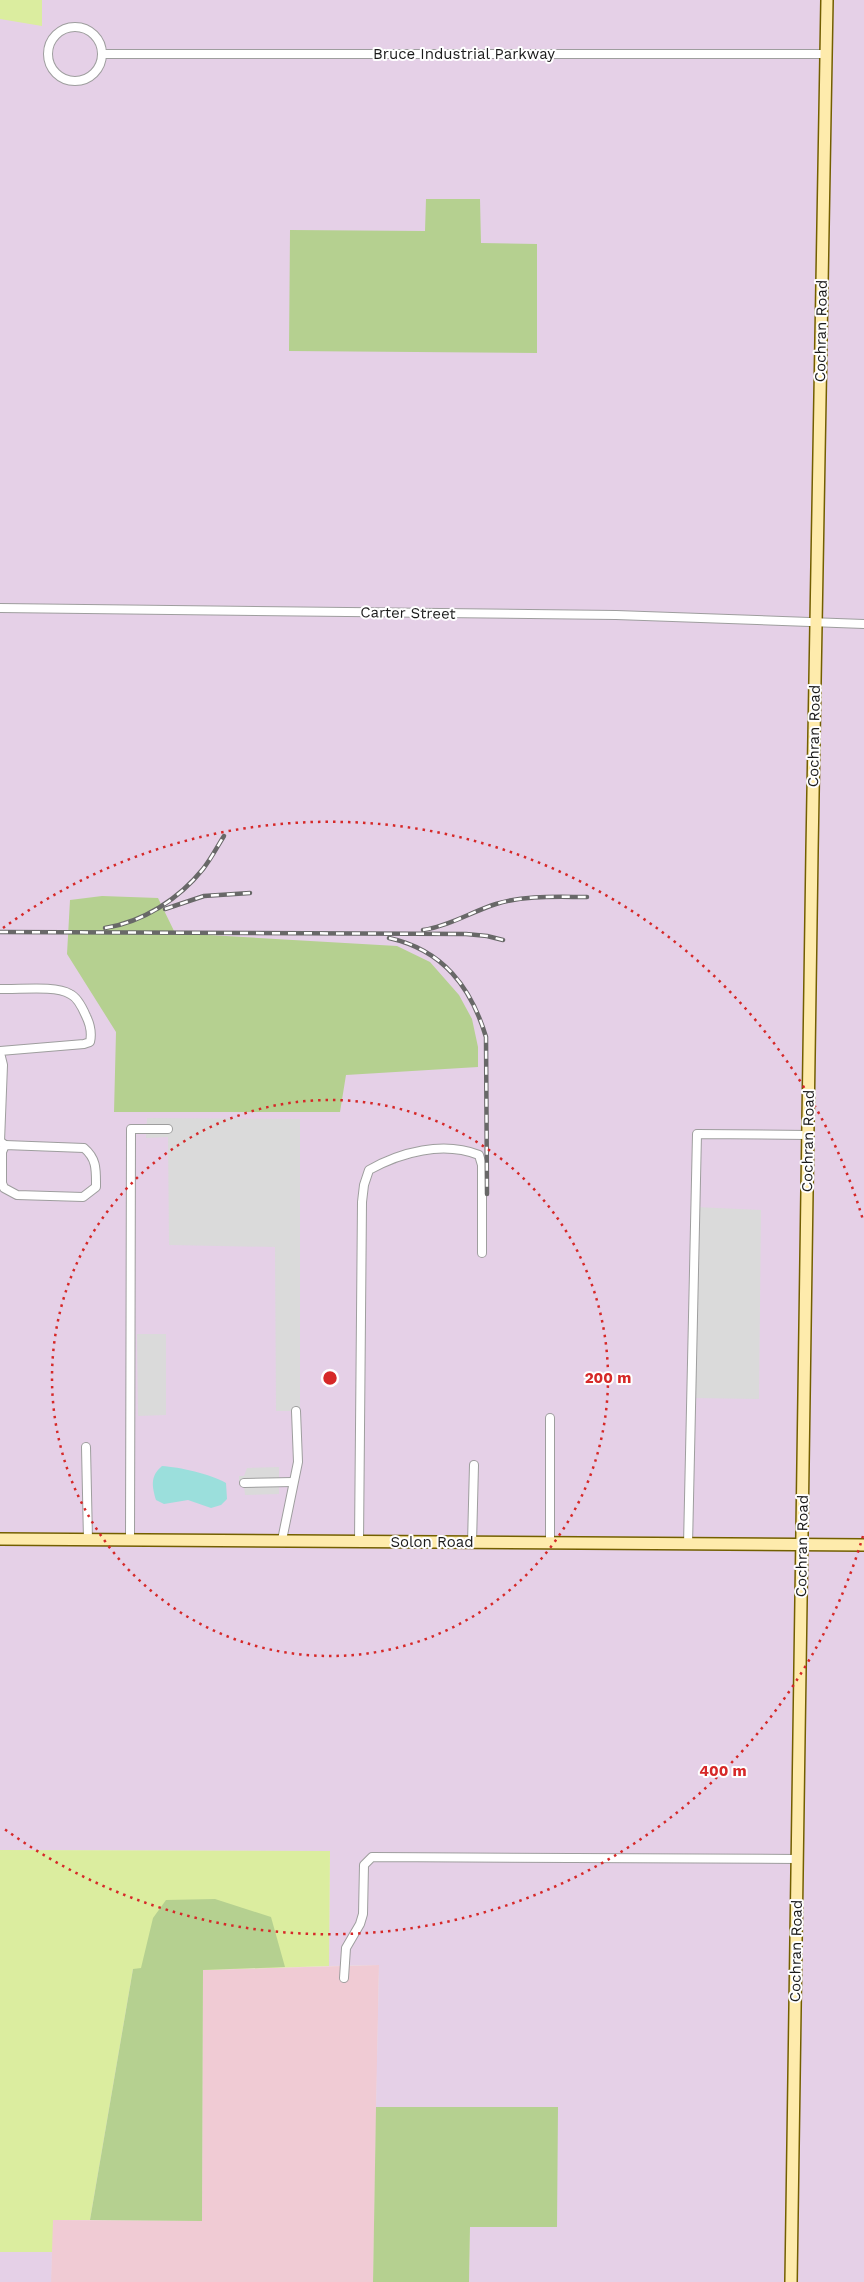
<svg xmlns="http://www.w3.org/2000/svg" width="864" height="2282" font-family="'Work Sans',sans-serif">
<rect width="100%" height="100%" fill="#ede4df"/>
<path fill="#f0cbd4" d="M 379,1965 L 373,2282 L 51,2282 L 52,2220 L 202,2221 L 203,1970 Z"/>
<g fill="#e5d0e7">
<path d="M 0,0 L 864,0 L 864,2282 L 469,2282 L 470,2227 L 558,2107 L 376,2107 L 379,1965 L 329,1966 L 330,1851 L 0,1850 Z"/>
<path d="M 0,2252 L 52,2252 L 51,2282 L 0,2282 Z"/>
</g>
<g fill="#dbed9f">
<path d="M 0,0 L 42,0 L 42,26 L 0,19 Z"/>
<path d="M 0,1850 L 330,1851 L 329,1966 L 203,1970 L 133,1969 L 90,2220 L 53,2220 L 52,2252 L 0,2252 Z"/>
</g>
<g fill="#b5d090">
<path d="M 426,199 L 480,199 L 481,243 L 537,244 L 537,353 L 289,351 L 290,230 L 425,231 Z"/>
<path d="M 102,896 L 158,898 L 175,933 L 397,946 L 430,962 L 459,995 L 472,1019 L 478,1047 L 478,1067 L 346,1075 L 340,1112 L 114,1112 L 116,1032 L 67,954 L 70,900 Z"/>
<path d="M 215,1899 L 271,1917 L 285,1967 L 203,1970 L 202,2221 L 90,2220 L 133,1969 L 141,1968 L 153,1918 L 166,1900 Z"/>
<path d="M 376,2107 L 558,2107 L 557,2227 L 470,2227 L 469,2282 L 373,2282 Z"/>
</g>
<g fill="#dadada">
<path d="M 147,1118 L 300,1119 L 300,1411 L 276,1411 L 275,1247 L 169,1245 L 168,1137 L 146,1138 Z"/>
<path d="M 695,1207 L 761,1210 L 759,1399 L 691,1398 Z"/>
<path d="M 137,1334 L 166,1334 L 166,1415 L 138,1416 Z"/>
<path d="M 279,1467 L 279,1494 L 245,1495 L 244,1486 L 239,1485 L 239,1476 L 244,1476 L 247,1468 Z"/>
</g>
<path fill="#9bdfdc" d="M 162,1466 C 179,1467 211,1474 226,1483 L 227,1499 L 221,1505 L 211,1508 L 188,1500 L 164,1504 L 156,1500 C 152,1486 150,1476 162,1466 Z"/>
<g fill="none" stroke-linecap="round" stroke-linejoin="round">
<g stroke="#9e9e9e" stroke-width="10">
<g id="street">
<circle cx="75" cy="54" r="27"/>
<path d="M 102,54 L 826,54"/>
<path d="M 0,608 L 616,615 L 864,624"/>
<path d="M 0,989 C 18,990 55,985 70,994 C 77,997 83,1009 86,1016 C 90,1024 92,1033 90,1042 L 84,1044 L 0,1051"/>
<path d="M 0,1053 L 3,1065 L 0,1141 L 5,1145"/>
<path d="M 5,1145 L 84,1148 C 97,1159 96,1170 96,1187 L 83,1197 L 17,1195 L 4,1188 L 2,1183 L 2,1152 Z"/>
<path d="M 550,1418 L 550,1543"/>
<path d="M 86,1447 L 88,1540"/>
<path d="M 244,1483 L 293,1482"/>
<path d="M 130,1540 L 131,1129 L 168,1129"/>
<path d="M 282,1540 L 298,1462 L 296,1411"/>
<path d="M 359,1542 L 362,1202 L 364,1185 L 369,1170 C 401,1152 443,1141 479,1155 L 482,1165 L 482,1253"/>
<path d="M 472,1543 L 474,1465"/>
<path d="M 688,1545 L 697,1134 L 808,1135"/>
<path d="M 344,1978 L 346,1948 L 360,1924 L 363,1914 L 364,1865 L 372,1857 L 798,1859"/>
</g>
</g>
<g stroke="#735f00" stroke-width="14">
<g id="secondary">
<path d="M 0,1539 L 864,1545"/>
<path d="M 791,2282 L 812,851 L 827,0"/>
</g>
</g>
<use href="#street" stroke="#fff" stroke-width="8"/>
<use href="#secondary" stroke="#feebac" stroke-width="11"/>
<g stroke="#686868" stroke-width="4.5">
<g id="rail">
<path d="M 165,909 L 204,896 L 250,893"/>
<path d="M 105,928 C 143,922 179,899 203,869 C 211,859 217,847 224,836"/>
<path d="M 423,930 C 449,926 471,912 496,904 C 525,895 557,897 587,897"/>
<path d="M 0,932 L 466,934 L 487,936 L 503,940"/>
<path d="M 389,938 C 443,950 471,987 486,1037 L 487,1194"/>
</g>
</g>
<use href="#rail" stroke="#fff" stroke-width="2.5" stroke-dasharray="8" stroke-linecap="butt"/>
</g>
<g fill="none" stroke="#d62828" stroke-width="2.5" stroke-dasharray="2.5 5">
<circle cx="330" cy="1378" r="278"/>
<path d="M863 1536A556 556 0 0 1 3 1828M3 928A556 556 0 0 1 863 1220"/>
</g>
<g text-anchor="middle" stroke-width="4" stroke-linejoin="round" paint-order="stroke">
<g font-size="15" fill="#1a1a1a" stroke="#fff">
<text x="464" y="59">Bruce Industrial Parkway</text>
<text transform="translate(821 331) rotate(-89)" y="5">Cochran Road</text>
<text transform="translate(408 613) rotate(1)" y="5">Carter Street</text>
<text transform="translate(814 736) rotate(-89)" y="5">Cochran Road</text>
<text transform="translate(808 1141) rotate(-89)" y="5">Cochran Road</text>
<text x="432" y="1547">Solon Road</text>
<text transform="translate(802 1546) rotate(-89)" y="5">Cochran Road</text>
<text transform="translate(796 1951) rotate(-89)" y="5">Cochran Road</text>
</g>
</g>
<circle cx="330" cy="1378" r="8" fill="#d62828" stroke="#fff" stroke-width="2.5"/>
<g font-size="15" text-anchor="middle" font-weight="bold" fill="#d62828" stroke="#fff" stroke-width="4" stroke-linejoin="round" paint-order="stroke">
<text x="608" y="1383">200 m</text>
<text x="723" y="1776">400 m</text>
</g>
</svg>
